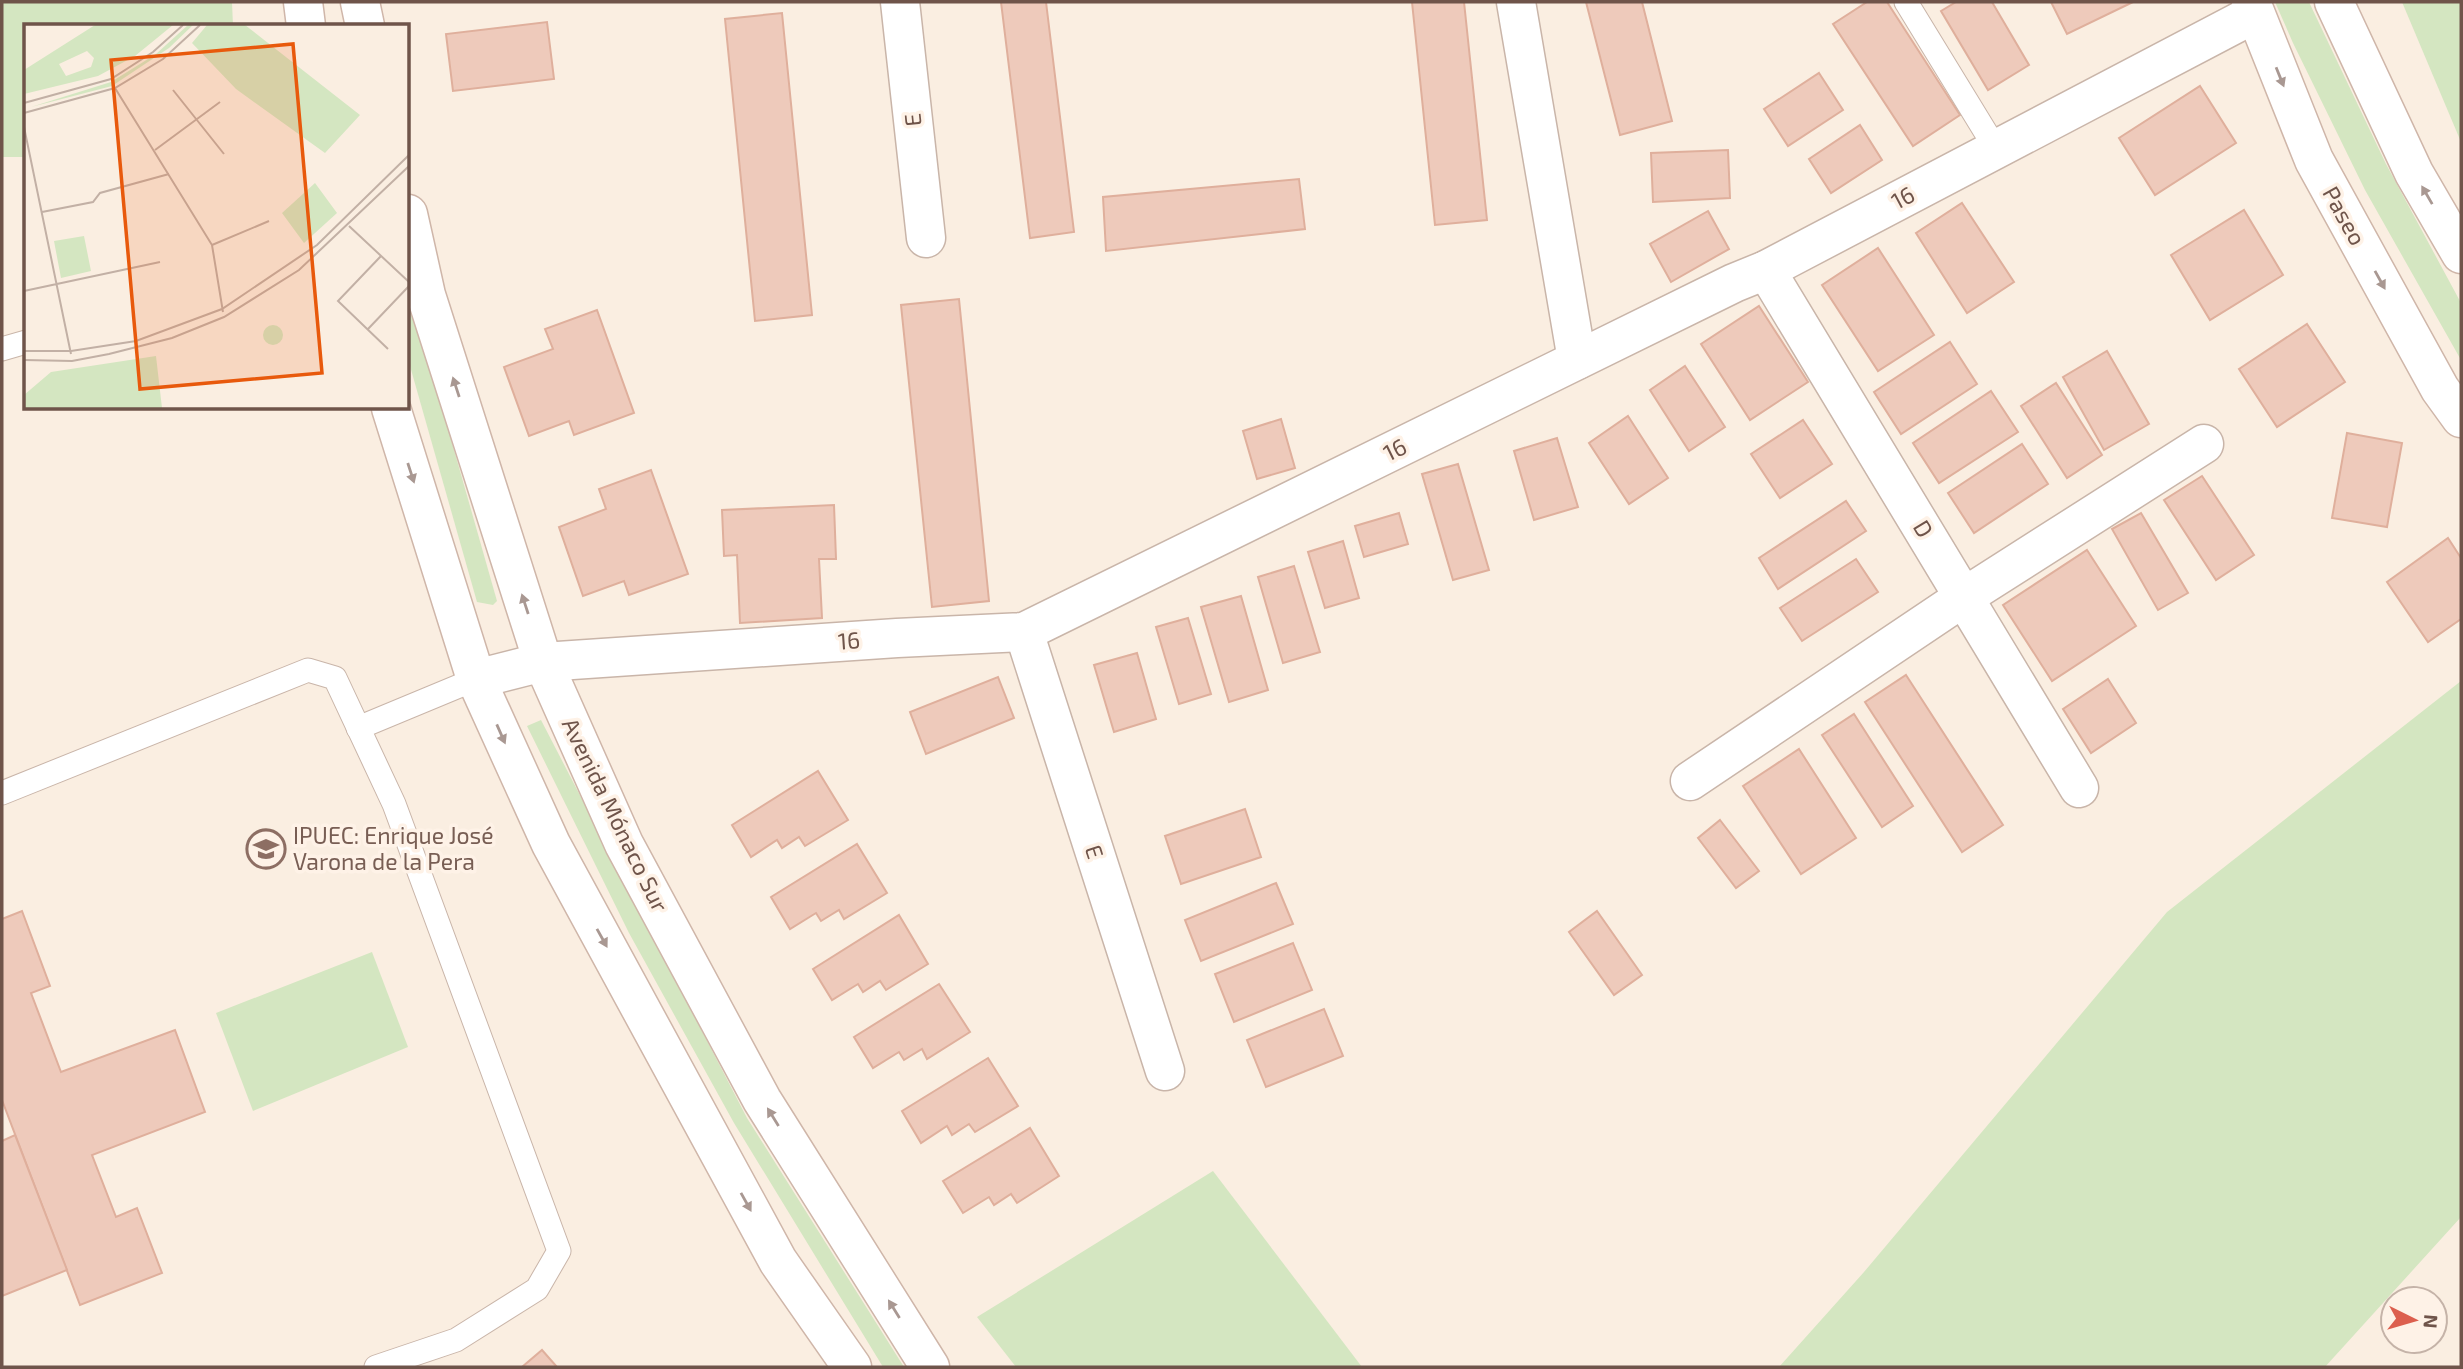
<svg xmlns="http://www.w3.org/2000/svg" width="2463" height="1369" font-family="'Exo 2',sans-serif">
<rect width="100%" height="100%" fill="#faeee1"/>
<g fill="#d4e6c1">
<path d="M 2,2 L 232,2 L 233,26 L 26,26 L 26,157 L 2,157 Z"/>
<path d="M 2275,2 L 2309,2 L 2386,164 L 2461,303 L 2461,360 L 2365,190 L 2293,43 Z"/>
<path d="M 2402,2 L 2461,2 L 2461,142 Z"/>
<path d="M 408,288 L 497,601 L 493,605 L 477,602 L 408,359 Z"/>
<path d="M 2461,681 L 2461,1217 L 2325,1367 L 1779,1367 L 1864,1272 L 2167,912 Z"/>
<path d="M 541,720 L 747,1118 L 904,1367 L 883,1367 L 734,1123 L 629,933 L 527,726 Z"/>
<path d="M 372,952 L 408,1047 L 253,1111 L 216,1013 Z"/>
<path d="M 1213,1171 L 1362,1367 L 1016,1367 L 977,1317 Z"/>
</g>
<g fill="#eecabb" stroke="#dfaf9c" stroke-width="2">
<path d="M 1001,2 L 1046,2 L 1074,232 L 1030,238 Z"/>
<path d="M 1412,2 L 1464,2 L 1487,220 L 1435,225 Z"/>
<path d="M 1586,2 L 1642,2 L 1672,121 L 1620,135 Z"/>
<path d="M 1867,2 L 1887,2 L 1960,115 L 1913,146 L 1833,24 Z"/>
<path d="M 1956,2 L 1992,2 L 2029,65 L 1988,90 L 1941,11 Z"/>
<path d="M 2051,2 L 2133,2 L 2067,34 Z"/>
<path d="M 782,13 L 812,315 L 755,321 L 725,19 Z"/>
<path d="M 547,22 L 554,79 L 453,91 L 446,34 Z"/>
<path d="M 1819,73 L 1843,110 L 1788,146 L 1764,109 Z"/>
<path d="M 2200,86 L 2236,143 L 2155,195 L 2119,138 Z"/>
<path d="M 1860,125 L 1882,160 L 1831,193 L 1809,159 Z"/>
<path d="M 1728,150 L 1730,198 L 1653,202 L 1651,153 Z"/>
<path d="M 1299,179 L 1305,229 L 1106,251 L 1103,197 Z"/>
<path d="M 1962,203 L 2014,282 L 1967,313 L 1916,233 Z"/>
<path d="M 2244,210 L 2283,275 L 2210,320 L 2171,255 Z"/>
<path d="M 1708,211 L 1729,249 L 1671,282 L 1650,244 Z"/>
<path d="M 1878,248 L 1934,335 L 1878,371 L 1822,285 Z"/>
<path d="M 959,299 L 989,601 L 932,607 L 901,305 Z"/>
<path d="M 1759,306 L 1808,382 L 1750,420 L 1701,344 Z"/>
<path d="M 597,310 L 634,413 L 574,435 L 569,421 L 529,436 L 504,367 L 553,349 L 545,329 Z"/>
<path d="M 2307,324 L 2345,382 L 2277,427 L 2239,369 Z"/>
<path d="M 1950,342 L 1977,384 L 1901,434 L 1874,392 Z"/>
<path d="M 2107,351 L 2149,424 L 2104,450 L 2063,377 Z"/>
<path d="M 1685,366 L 1725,427 L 1689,451 L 1650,390 Z"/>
<path d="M 2056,383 L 2102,455 L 2067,478 L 2021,406 Z"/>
<path d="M 1991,391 L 2018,432 L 1939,483 L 1913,443 Z"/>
<path d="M 1628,416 L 1668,478 L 1629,504 L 1589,443 Z"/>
<path d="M 1281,419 L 1295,468 L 1257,479 L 1243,431 Z"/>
<path d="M 1803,420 L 1832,464 L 1780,498 L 1751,454 Z"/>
<path d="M 2347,433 L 2402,443 L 2387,527 L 2332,518 Z"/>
<path d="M 1557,438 L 1578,507 L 1534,520 L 1514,451 Z"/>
<path d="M 2022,444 L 2048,484 L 1974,533 L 1948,493 Z"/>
<path d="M 1458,464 L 1489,570 L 1453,580 L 1422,474 Z"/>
<path d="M 651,470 L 688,574 L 629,595 L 624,581 L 583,596 L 559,527 L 606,509 L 599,489 Z"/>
<path d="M 2202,476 L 2254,555 L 2216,580 L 2164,500 Z"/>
<path d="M 1846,501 L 1866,531 L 1778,589 L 1759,558 Z"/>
<path d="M 834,505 L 836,559 L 819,559 L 822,618 L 740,623 L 737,555 L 724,556 L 722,510 Z"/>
<path d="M 1399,513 L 1408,544 L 1364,557 L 1355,526 Z"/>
<path d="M 2141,513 L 2188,593 L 2158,610 L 2112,529 Z"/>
<path d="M 2448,538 L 2461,558 L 2461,619 L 2428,642 L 2387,582 Z"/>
<path d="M 1343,541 L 1359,598 L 1325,608 L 1308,552 Z"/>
<path d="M 2087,550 L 2136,626 L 2052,681 L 2003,605 Z"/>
<path d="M 1856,559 L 1878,592 L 1802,641 L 1780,608 Z"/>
<path d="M 1294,566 L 1320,652 L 1283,663 L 1258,577 Z"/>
<path d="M 1241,596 L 1268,690 L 1229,702 L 1201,607 Z"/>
<path d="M 1188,618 L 1211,694 L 1179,704 L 1156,627 Z"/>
<path d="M 1137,653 L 1156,719 L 1114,732 L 1094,665 Z"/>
<path d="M 1906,675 L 2003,825 L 1962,852 L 1865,702 Z"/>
<path d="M 998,677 L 1014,718 L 926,754 L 910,712 Z"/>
<path d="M 2108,679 L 2136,723 L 2091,753 L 2063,709 Z"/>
<path d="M 1854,714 L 1913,806 L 1882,827 L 1822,735 Z"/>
<path d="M 1799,749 L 1856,838 L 1801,874 L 1743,786 Z"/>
<path d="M 818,771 L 848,820 L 805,846 L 799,837 L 782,848 L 777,840 L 751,857 L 732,825 Z"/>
<path d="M 1245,809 L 1261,857 L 1181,884 L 1165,836 Z"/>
<path d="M 1720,820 L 1759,871 L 1736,888 L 1698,838 Z"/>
<path d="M 857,844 L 887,893 L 844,919 L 839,910 L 821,921 L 816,913 L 790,929 L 771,897 Z"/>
<path d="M 1276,883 L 1293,924 L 1201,961 L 1185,920 Z"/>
<path d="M 22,911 L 50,986 L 31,993 L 61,1072 L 175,1030 L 205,1112 L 92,1155 L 116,1217 L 137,1208 L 162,1273 L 80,1305 L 2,1100 L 2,919 Z"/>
<path d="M 1597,911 L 1642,975 L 1614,995 L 1569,932 Z"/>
<path d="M 899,915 L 928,964 L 886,990 L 880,981 L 863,992 L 858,984 L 832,1000 L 813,969 Z"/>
<path d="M 1293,943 L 1312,990 L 1234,1022 L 1215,974 Z"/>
<path d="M 939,984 L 970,1032 L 927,1059 L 922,1049 L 904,1060 L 899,1052 L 873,1068 L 854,1037 Z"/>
<path d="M 1324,1009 L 1343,1056 L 1266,1087 L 1247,1040 Z"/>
<path d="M 988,1058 L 1018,1106 L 975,1132 L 969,1124 L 952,1135 L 947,1126 L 921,1143 L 902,1111 Z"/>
<path d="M 1030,1128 L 1059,1176 L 1017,1203 L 1011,1194 L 994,1205 L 989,1197 L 963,1213 L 943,1181 Z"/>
<path d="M 15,1135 L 67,1270 L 2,1296 L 2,1141 Z"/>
<path d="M 542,1350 L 557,1367 L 522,1367 Z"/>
</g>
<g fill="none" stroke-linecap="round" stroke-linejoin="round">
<g stroke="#c9b5a9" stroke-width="25">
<g id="lane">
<path d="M 1906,2 L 1996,149"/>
<path d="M 2,349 L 26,342"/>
<path d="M 358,728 L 476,679"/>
<path d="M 2,793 L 308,670 L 335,678 L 394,804 L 559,1251 L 537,1289 L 456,1340 L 376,1367"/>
</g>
</g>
<g stroke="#c9b5a9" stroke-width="41">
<g id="street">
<path d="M 900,2 L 926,238"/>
<path d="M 1516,2 L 1577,360"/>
<path d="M 1766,270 L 2079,788"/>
<path d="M 1024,632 L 1165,1071"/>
<path d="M 476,679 L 543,662 L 897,638 L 1024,632 L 1734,283 L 1766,270 L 2254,14"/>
<path d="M 1690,781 L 1964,597 L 2204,444"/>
</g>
</g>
<g stroke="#cfb6a9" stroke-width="41">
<g id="secondary">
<path d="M 303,2 L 306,26"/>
<path d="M 360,2 L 365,26"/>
<path d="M 2251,2 L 2314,160 L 2440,389 L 2461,418"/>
<path d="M 2334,2 L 2414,173 L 2461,254"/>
<path d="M 408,214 L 426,295 L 543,662 L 624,844 L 762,1100 L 930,1367"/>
<path d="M 391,408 L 476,679 L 551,844 L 778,1261 L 852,1367"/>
</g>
</g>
<use href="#lane" stroke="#fff" stroke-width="23"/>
<use href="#street" stroke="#fff" stroke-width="38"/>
<use href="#secondary" stroke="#fff" stroke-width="38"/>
</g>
<defs><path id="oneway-solid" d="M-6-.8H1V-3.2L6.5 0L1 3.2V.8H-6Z" transform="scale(1.75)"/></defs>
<g fill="#a99892">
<use href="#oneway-solid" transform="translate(2280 77) rotate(68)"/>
<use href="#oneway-solid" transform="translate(2427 195) rotate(-120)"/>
<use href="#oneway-solid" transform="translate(2380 280) rotate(61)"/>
<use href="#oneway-solid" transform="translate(456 387) rotate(-108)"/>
<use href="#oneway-solid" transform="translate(411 473) rotate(72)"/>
<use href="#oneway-solid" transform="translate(525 604) rotate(-108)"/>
<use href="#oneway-solid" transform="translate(501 734) rotate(66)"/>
<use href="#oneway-solid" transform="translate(602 938) rotate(61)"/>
<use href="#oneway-solid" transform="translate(773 1117) rotate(-122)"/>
<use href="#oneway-solid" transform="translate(746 1202) rotate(61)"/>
<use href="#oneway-solid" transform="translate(894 1309) rotate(-122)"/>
</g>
<defs>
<g id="school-ring" transform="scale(2.0125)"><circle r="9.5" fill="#fef2e7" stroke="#8d6e63" stroke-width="1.5"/><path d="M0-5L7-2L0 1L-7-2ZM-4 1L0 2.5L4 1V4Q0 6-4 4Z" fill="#8d6e63"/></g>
</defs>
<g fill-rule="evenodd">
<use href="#school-ring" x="266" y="849"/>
</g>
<g text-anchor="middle" stroke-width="7" stroke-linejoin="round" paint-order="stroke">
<g font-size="23" fill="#6f544a" stroke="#fef2e7">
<text transform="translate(913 120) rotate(-96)" y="8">E</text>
<text transform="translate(1903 198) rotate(-28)" y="8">16</text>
<text transform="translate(2344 216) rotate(61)" y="8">Paseo</text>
<text transform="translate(1395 450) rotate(-26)" y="8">16</text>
<text transform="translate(1923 529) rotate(59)" y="8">D</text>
<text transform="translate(849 641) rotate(-4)" y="8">16</text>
<text transform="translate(615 815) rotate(64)" y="8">Avenida Mónaco Sur</text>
<text transform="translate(1094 852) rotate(72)" y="8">E</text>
</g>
<g font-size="23" fill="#785e54" stroke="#fef2e7" text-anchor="start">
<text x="293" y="844">IPUEC: Enrique José<tspan x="293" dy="26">Varona de la Pera</tspan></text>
</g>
</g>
<g transform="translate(24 24)">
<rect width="385" height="385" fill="#faeee1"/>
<path d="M 71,1 L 149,1 L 111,32 L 74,52 L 0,70 L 0,46 ZM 63,27 L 70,34 L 67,43 L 42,52 L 35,40 ZM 164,1 L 169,1 L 145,24 L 88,62 L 7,83 L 87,58 L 132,30 ZM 183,1 L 221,1 L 336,91 L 301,129 L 212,65 L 168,19 ZM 291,159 L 313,189 L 280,219 L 258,189 ZM 60,212 L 67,247 L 37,254 L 30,217 ZM239 311a10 10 0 1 1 20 0a10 10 0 1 1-20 0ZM 132,332 L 138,384 L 0,384 L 0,371 L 27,348 Z" fill="#d4e6c1" fill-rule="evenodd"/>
<path fill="none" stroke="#c2b0a5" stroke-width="2" d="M 91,64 L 188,221 L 199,288M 149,66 L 200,130M 0,79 L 87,55 L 129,28 L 159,1M 0,89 L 91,64 L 139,35 L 176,1M 0,103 L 47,330M 131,126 L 196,78M 18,188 L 69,178 L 76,169 L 145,150M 325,202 L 385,258M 188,221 L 245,197M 357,232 L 314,277 L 364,325M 0,267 L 136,238M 344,305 L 385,262M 0,327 L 47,327 L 112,317 L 198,285 L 293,221 L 385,131M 0,336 L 48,337 L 85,330 L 148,314 L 200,293 L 275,246 L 385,142"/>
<path fill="#e8590c" fill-opacity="0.15" stroke="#e8590c" stroke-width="3.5" d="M 269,20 L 298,349 L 116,365 L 87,36 Z"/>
<rect width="385" height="385" fill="none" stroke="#6f544a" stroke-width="3.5"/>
</g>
<rect width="2463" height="1369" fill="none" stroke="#6f544a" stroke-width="7"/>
<g transform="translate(2414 1320) rotate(95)"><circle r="33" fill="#fef2e7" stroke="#c5b3a8" stroke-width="2"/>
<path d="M0-5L12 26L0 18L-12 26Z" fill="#dc5f4e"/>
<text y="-10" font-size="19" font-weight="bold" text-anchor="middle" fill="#6f544a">N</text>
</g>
</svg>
